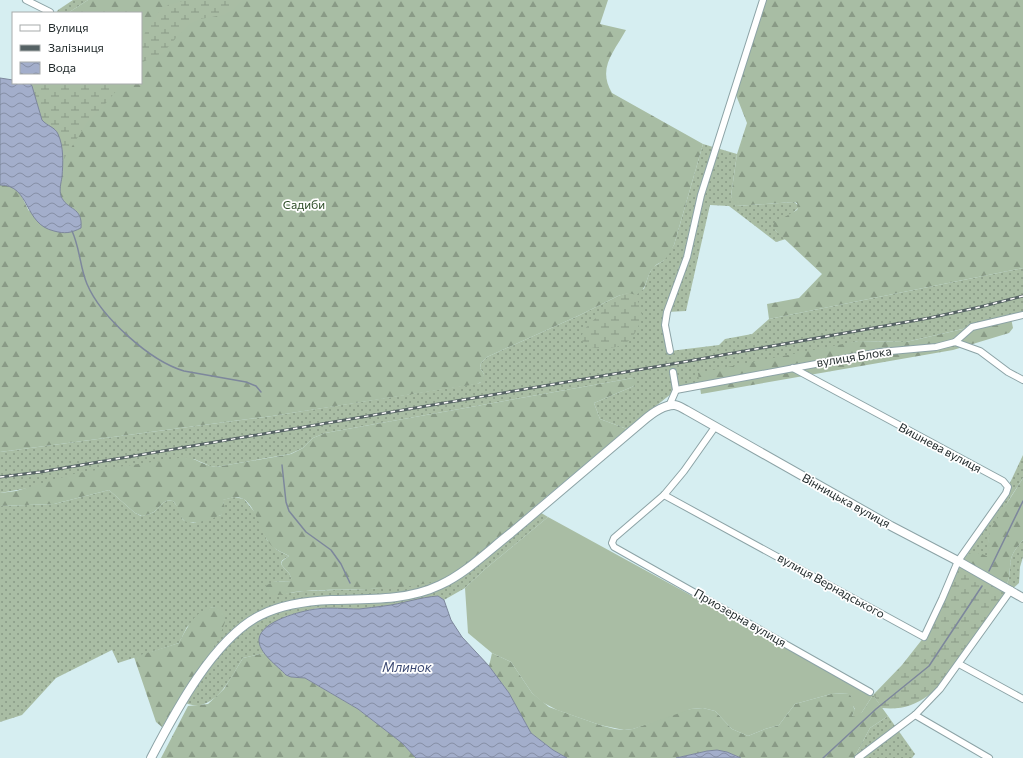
<svg xmlns="http://www.w3.org/2000/svg" width="1023" height="758" font-family="Commissioner,sans-serif">
<defs>
<pattern id="grass-dots" width="8" height="8" patternUnits="userSpaceOnUse"><rect width="8" height="8" fill="#a9bda4"/><path d="M2 2h.1M6 6h.1" fill="none" stroke="#899a86" stroke-width="1.8" stroke-linecap="round"/></pattern>
<pattern id="forest-firs" width="22" height="20" patternUnits="userSpaceOnUse"><rect width="22" height="20" fill="#a8bda4"/><path d="M5 1l3.5 6h-7zM16 11l3.5 6h-7z" fill="#899a86"/></pattern>
<pattern id="wetland-marsh" width="20" height="14" patternUnits="userSpaceOnUse"><rect width="20" height="14" fill="#a9bda4"/><path d="M1 5h8M5 5V1M11 12h8M15 12V8" fill="none" stroke="#899a86"/></pattern>
<pattern id="water-waves" width="16" height="10" patternUnits="userSpaceOnUse"><rect width="16" height="10" fill="#a3aecb"/><path d="M0 5q4-4 8 0t8 0" fill="none" stroke="#858ea5"/></pattern>
</defs>
<rect width="100%" height="100%" fill="#d6eef1"/>
<g fill="url(#grass-dots)">
<path d="M 73,0 L 88,0 L 68,13 L 56,13 L 58,10 Z"/>
<path d="M 703,144 L 737,154 L 731,196 L 736,206 L 794,202 L 798,205 L 798,208 L 775,230 L 786,239 L 776,242 L 729,206 L 710,205 L 686,311 L 667,312 L 670,351 L 719,345 L 725,339 L 752,334 L 769,319 L 1023,268 L 1023,315 L 906,342 L 858,341 L 702,385 L 676,390 L 627,429 L 600,419 L 594,403 L 634,386 L 633,378 L 325,433 L 313,438 L 303,448 L 290,454 L 216,467 L 210,466 L 194,459 L 0,493 L 0,452 L 272,416 L 480,383 L 484,374 L 480,368 L 481,363 L 487,357 L 580,315 L 618,296 L 644,289 L 649,274 L 653,267 L 663,261 L 674,245 Z"/>
<path d="M 1023,455 L 1023,478 L 1010,498 L 989,537 L 988,558 L 965,554 L 1008,487 Z"/>
<path d="M 109,490 L 135,513 L 141,516 C 146,515 150,514 154,512 C 161,507 163,498 173,501 L 177,506 L 183,520 L 193,523 L 221,515 L 224,504 L 222,500 L 234,497 L 244,499 L 257,515 L 267,540 L 277,550 L 289,556 C 277,563 280,563 288,572 C 290,574 291,578 293,581 L 273,582 L 273,595 L 304,591 L 368,589 L 406,586 L 437,580 L 448,575 L 469,560 L 533,508 L 548,517 L 484,570 L 465,588 L 444,600 L 438,596 L 401,604 L 359,609 L 318,608 L 293,614 L 284,617 L 260,645 L 264,653 L 243,658 C 228,682 212,719 179,700 L 216,607 L 210,608 L 187,627 L 179,643 L 118,663 L 112,650 L 56,678 L 22,715 L 0,722 L 0,506 L 54,504 Z"/>
<path d="M 1023,540 L 1023,557 L 1020,567 L 1019,583 L 1011,590 L 1005,587 C 1011,579 1009,569 1011,559 C 1013,551 1018,546 1023,540 Z"/>
<path d="M 888,716 L 915,754 L 912,758 L 854,758 L 870,728 Z"/>
</g>
<g fill="url(#forest-firs)">
<path d="M 88,0 L 608,0 L 600,24 L 626,30 C 614,52 597,68 612,93 L 703,144 L 674,245 C 671,251 668,257 663,261 C 660,263 656,264 653,268 C 645,277 648,291 635,295 L 629,293 L 618,296 L 580,315 L 487,357 L 481,363 L 480,368 L 484,374 L 483,381 L 477,384 L 272,416 L 0,452 L 0,185 C 19,185 21,196 29,211 L 75,210 L 67,205 L 61,197 L 29,83 L 141,83 L 141,13 L 68,13 Z"/>
<path d="M 763,0 L 1023,0 L 1023,268 L 769,319 L 767,304 L 799,298 L 822,274 L 775,230 L 773,226 L 774,223 L 797,210 L 798,208 L 797,203 L 794,202 L 736,206 L 733,202 L 731,196 L 737,154 L 747,123 L 734,90 Z"/>
<path d="M 1011,318 L 1013,328 L 1009,333 L 953,350 L 701,394 L 698,373 L 858,341 L 906,342 Z"/>
<path d="M 633,378 L 636,381 L 634,386 L 594,403 L 600,419 L 627,429 C 587,463 547,496 507,530 C 489,544 457,575 436,581 C 390,593 341,587 294,592 C 285,594 264,600 265,586 L 273,582 L 292,581 C 291,578 290,574 288,572 C 280,563 278,564 289,556 C 282,552 275,550 270,544 C 261,534 255,502 241,498 C 235,496 228,499 223,500 L 225,509 L 221,515 C 212,519 187,528 182,518 C 178,512 178,506 173,501 C 163,498 161,507 154,512 C 150,514 146,515 142,516 L 135,513 L 109,490 L 54,504 L 0,506 L 0,493 L 16,491 L 77,473 L 186,457 C 197,459 205,466 216,467 L 291,454 L 303,448 L 313,438 L 325,433 Z"/>
<path d="M 1023,478 L 1023,540 C 1018,546 1013,551 1011,559 C 1009,569 1011,579 1005,587 L 958,561 C 968,552 976,550 988,557 L 988,543 L 990,530 Z"/>
<path d="M 216,607 L 222,610 L 225,615 L 225,622 L 218,640 L 162,727 L 156,722 L 134,657 L 179,643 C 186,629 197,607 216,607 Z"/>
<path d="M 264,653 L 286,675 L 291,677 L 305,678 L 358,709 L 402,743 L 416,758 L 161,758 L 188,706 L 208,704 L 224,689 L 243,658 Z"/>
<path d="M 492,653 L 511,662 L 532,693 L 549,707 L 600,725 L 615,729 L 624,730 L 633,729 L 681,711 L 691,709 L 703,708 L 715,711 L 732,729 L 748,736 L 765,729 L 779,725 L 795,704 L 831,694 L 849,693 L 852,697 L 853,706 L 855,710 L 852,716 L 862,712 L 873,695 L 888,716 L 870,728 L 854,758 L 741,758 L 727,752 L 717,750 L 707,751 L 676,758 L 567,758 L 553,750 L 531,733 L 509,693 L 489,666 Z"/>
</g>
<g fill="url(#wetland-marsh)">
<path d="M 187,0 L 242,0 L 232,10 L 224,15 L 200,19 L 191,23 L 183,30 L 162,54 L 157,55 L 141,63 L 141,39 L 160,11 L 168,5 Z"/>
<path d="M 37,83 L 123,83 L 100,110 L 88,121 L 64,159 C 62,150 61,139 55,130 C 52,126 46,125 42,120 L 32,86 Z"/>
<path d="M 629,293 L 635,295 C 637,300 641,306 642,312 C 642,317 640,323 638,327 C 636,333 630,340 625,344 C 616,349 582,352 582,338 C 581,329 592,322 598,316 C 607,307 616,294 629,293 Z"/>
<path d="M 958,561 L 1011,590 C 990,619 971,649 948,675 C 942,682 936,690 929,695 C 914,706 900,710 882,708 L 873,695 L 902,665 L 924,637 Z"/>
</g>
<path fill="#a9bda4" d="M 548,517 L 873,695 L 862,712 L 856,717 L 852,716 L 855,709 L 853,706 L 849,707 L 852,697 L 848,693 L 831,694 L 795,704 L 779,725 L 765,729 L 748,736 L 732,729 L 715,711 L 703,708 L 691,709 L 654,722 L 633,729 L 624,730 L 600,725 L 557,710 L 542,702 L 532,693 L 511,662 L 492,653 L 468,633 L 465,588 L 484,570 Z"/>
<g fill="url(#water-waves)" stroke="#7d879c">
<path d="M 0,78 L 13,80 L 13,83 L 30,83 L 32,86 L 42,120 C 47,126 55,127 58,134 C 64,147 63,163 62,177 C 61,183 59,190 61,196 C 67,211 83,206 81,228 C 71,233 65,234 54,231 C 23,224 31,185 0,185 Z"/>
<path d="M 438,596 L 444,600 L 451,620 L 462,637 L 489,666 L 509,693 L 531,733 L 553,750 L 567,758 L 416,758 L 402,743 L 358,709 L 305,678 L 291,677 L 286,675 C 278,666 258,653 259,639 C 261,621 301,611 316,609 C 330,607 345,609 359,609 C 367,608 376,607 384,606 C 402,604 420,597 438,596 Z"/>
<path d="M 717,750 L 727,752 L 741,758 L 676,758 L 707,751 Z"/>
</g>
<g fill="none" stroke-linecap="round" stroke-linejoin="round">
<g stroke="#7d879c" stroke-width="1.5">
<path d="M 72,231 C 80,248 80,268 87,284 C 101,317 150,361 184,371 L 246,382 L 256,386 L 261,392"/>
<path d="M 282,465 L 286,502 L 289,511 L 306,532 L 331,550 L 341,564 L 350,583"/>
<path d="M 989,571 L 1023,501"/>
<path d="M 823,758 L 876,709 L 929,666 L 982,586"/>
</g>
<g stroke="#8ca3a6" stroke-width="8">
<g id="street">
<path d="M 26,0 L 50,12"/>
<path d="M 955,342 L 972,327 L 1023,315"/>
<path d="M 670,351 L 665,325 L 667,312 L 687,257 L 701,195 L 763,0"/>
<path d="M 676,390 L 880,352 L 936,347 L 955,342 L 980,351 L 1008,372 L 1023,380"/>
<path d="M 669,406 L 676,390 L 673,372"/>
<path d="M 715,427 L 684,471 L 664,495 L 614,538 L 612,543 L 614,547 L 870,692"/>
<path d="M 664,495 L 924,637 L 942,599 L 958,561 L 1006,493 L 1008,487 L 1003,481 L 793,368"/>
<path d="M 959,664 L 1023,699"/>
<path d="M 915,715 L 989,758"/>
<path d="M 858,758 L 915,715 L 940,689 L 1011,590"/>
</g>
</g>
<g stroke="#8ca3a6" stroke-width="10">
<path id="secondary" d="M 151,758 C 175,712 214,638 261,615 C 283,604 307,601 331,600 C 367,599 407,601 440,585 C 466,573 488,551 511,533 C 555,496 599,458 643,421 C 651,414 663,405 674,405 C 678,405 682,408 686,410 L 891,526 L 958,561 L 1023,598"/>
</g>
<use href="#street" stroke="#fff" stroke-width="6"/>
<use href="#secondary" stroke="#fff" stroke-width="8"/>
<g stroke="#556264" stroke-width="3">
<path id="rail" d="M 0,477 L 40,472 L 672,364 L 929,318 L 980,307 L 1023,296"/>
</g>
<use href="#rail" stroke="#fff" stroke-width="1.5" stroke-dasharray="4.5" stroke-linecap="butt"/>
</g>
<g text-anchor="middle" stroke-width="3.5" stroke-linejoin="round" paint-order="stroke">
<g font-size="12" fill="#2d4d27" stroke="#fff">
<text x="304" y="209">Садиби</text>
</g>
<g font-size="12" fill="#242d2e" stroke="#fff">
<text transform="translate(854 357) rotate(-9)" y="4">вулиця Блока</text>
<text transform="translate(940 448) rotate(28)" y="4">Вишнева вулиця</text>
<text transform="translate(846 501) rotate(29)" y="4">Вінницька вулиця</text>
<text transform="translate(831 586) rotate(29)" y="4">вулиця Вернадського</text>
<text transform="translate(740 618) rotate(30)" y="4">Приозерна вулиця</text>
</g>
<g font-size="13" font-style="italic" fill="#394771" stroke="#fff">
<text x="407" y="672">Млинок</text>
</g>
</g>
<rect x="12" y="12" width="130" height="72" fill="#ffffff" stroke="#a7abab"/>
<rect x="20" y="25" width="20" height="6" fill="#ffffff" stroke="#a7abab"/>
<text x="48" y="32" font-size="12" fill="#242d2e">Вулиця</text>
<rect x="20" y="45" width="20" height="6" fill="#556264" stroke="#a7abab"/>
<text x="48" y="52" font-size="12" fill="#242d2e">Залізниця</text>
<rect x="20" y="62" width="20" height="12" fill="url(#water-waves)" stroke="#a7abab"/>
<text x="48" y="72" font-size="12" fill="#242d2e">Вода</text>
</svg>
